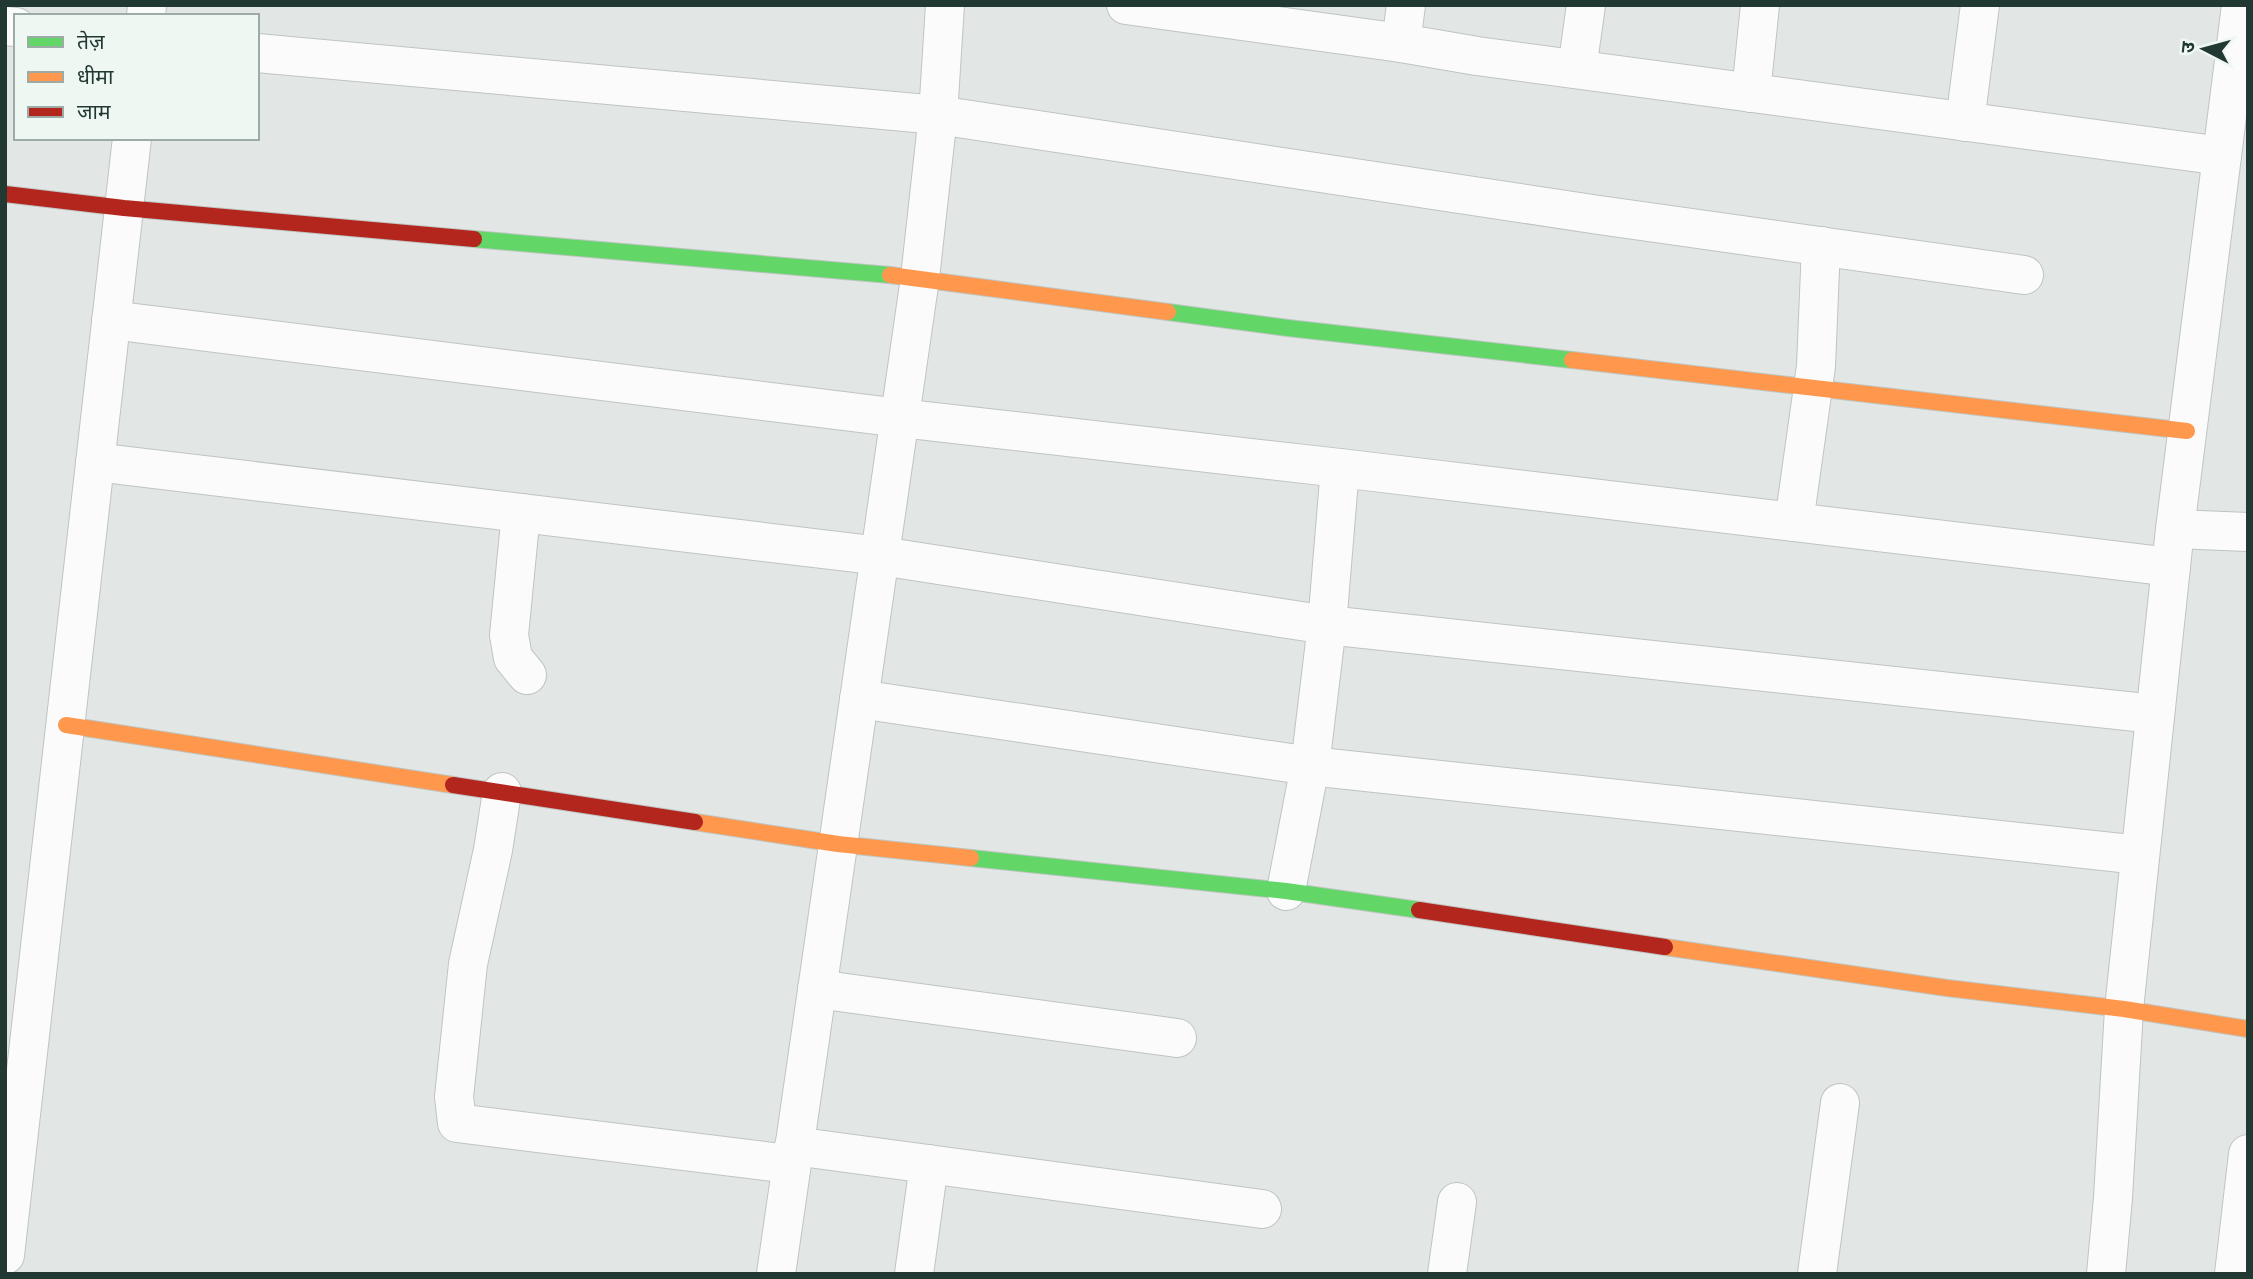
<svg xmlns="http://www.w3.org/2000/svg" width="2253" height="1279" font-family="Karla,'Noto Sans Devanagari',sans-serif">
<rect width="100%" height="100%" fill="#e2e7e5"/>
<g fill="none" stroke-linecap="round" stroke-linejoin="round">
<g stroke="#bfc4c2" stroke-width="40">
<g id="street">
<path d="M 1126,5 L 1401,43 L 1477,56 L 2222,156"/>
<path d="M 146,16 L 147,5"/>
<path d="M 5,26 L 16,27"/>
<path d="M 1401,43 L 1406,5"/>
<path d="M 257,53 L 938,115 L 1599,215 L 2024,275"/>
<path d="M 1577,69 L 1586,5"/>
<path d="M 1751,93 L 1760,5"/>
<path d="M 1965,122 L 1980,5"/>
<path d="M 111,320 L 900,418 L 1340,468 L 2171,567"/>
<path d="M 95,462 L 881,556 L 1327,625 L 2155,714"/>
<path d="M 521,513 L 509,635 L 513,658 L 527,675"/>
<path d="M 1794,522 L 1816,366 L 1821,246"/>
<path d="M 2175,529 L 2248,532"/>
<path d="M 859,699 L 1310,766 L 2140,855"/>
<path d="M 502,792 L 493,850 L 468,964 L 454,1097 L 457,1123 L 789,1164 L 794,1146 L 1262,1209"/>
<path d="M 1286,891 L 1310,766 L 1327,625 L 1340,468"/>
<path d="M 817,989 L 1177,1038"/>
<path d="M 5,1255 L 132,138"/>
<path d="M 776,1274 L 920,278 L 938,115 L 945,5"/>
<path d="M 914,1274 L 929,1164"/>
<path d="M 1447,1274 L 1457,1202"/>
<path d="M 1817,1274 L 1840,1103"/>
<path d="M 2106,1274 L 2113,1198 L 2124,1009 L 2175,529 L 2241,5"/>
<path d="M 2234,1274 L 2248,1154"/>
</g>
</g>
<g stroke="#bec5c2" stroke-width="18">
<g id="fast">
<path d="M 474,239 L 890,275"/>
<path d="M 1168,312 L 1288,328 L 1572,360"/>
<path d="M 971,858 L 1286,891 L 1419,910"/>
</g>
</g>
<g stroke="#bec5c2" stroke-width="18">
<g id="slow">
<path d="M 890,275 L 1168,312"/>
<path d="M 1572,360 L 2187,431"/>
<path d="M 66,725 L 453,785"/>
<path d="M 695,822 L 838,844 L 971,858"/>
<path d="M 1665,947 L 1947,988 L 2124,1009 L 2248,1029"/>
</g>
</g>
<g stroke="#bec5c2" stroke-width="18">
<g id="jam">
<path d="M 5,194 L 124,208 L 474,239"/>
<path d="M 453,785 L 695,822"/>
<path d="M 1419,910 L 1665,947"/>
</g>
</g>
<use href="#street" stroke="#fbfbfb" stroke-width="38"/>
<use href="#fast" stroke="#63d668" stroke-width="16"/>
<use href="#slow" stroke="#ff974d" stroke-width="16"/>
<use href="#jam" stroke="#b3261e" stroke-width="16"/>
</g>
<rect width="2253" height="1279" fill="none" stroke="#213932" stroke-width="14"/>
<rect x="14" y="14" width="245" height="126" fill="#eff7f3" stroke="#9daba6" stroke-width="2"/>
<rect x="28" y="37" width="35" height="10" fill="#63d668" stroke="#9daba6" stroke-width="2"/>
<text x="77" y="49" font-size="21" fill="#213932">तेज़</text>
<rect x="28" y="72" width="35" height="10" fill="#ff974d" stroke="#9daba6" stroke-width="2"/>
<text x="77" y="84" font-size="21" fill="#213932">धीमा</text>
<rect x="28" y="107" width="35" height="10" fill="#b3261e" stroke="#9daba6" stroke-width="2"/>
<text x="77" y="119" font-size="21" fill="#213932">जाम</text>
<g transform="translate(2204 49) rotate(276)" stroke="#eff7f3" stroke-width="5" paint-order="stroke">
<path d="M0-5L12 26L0 18L-12 26Z" fill="#213932"/>
<text y="-10" font-size="19" font-weight="bold" text-anchor="middle" fill="#213932">उ</text>
</g>
</svg>
